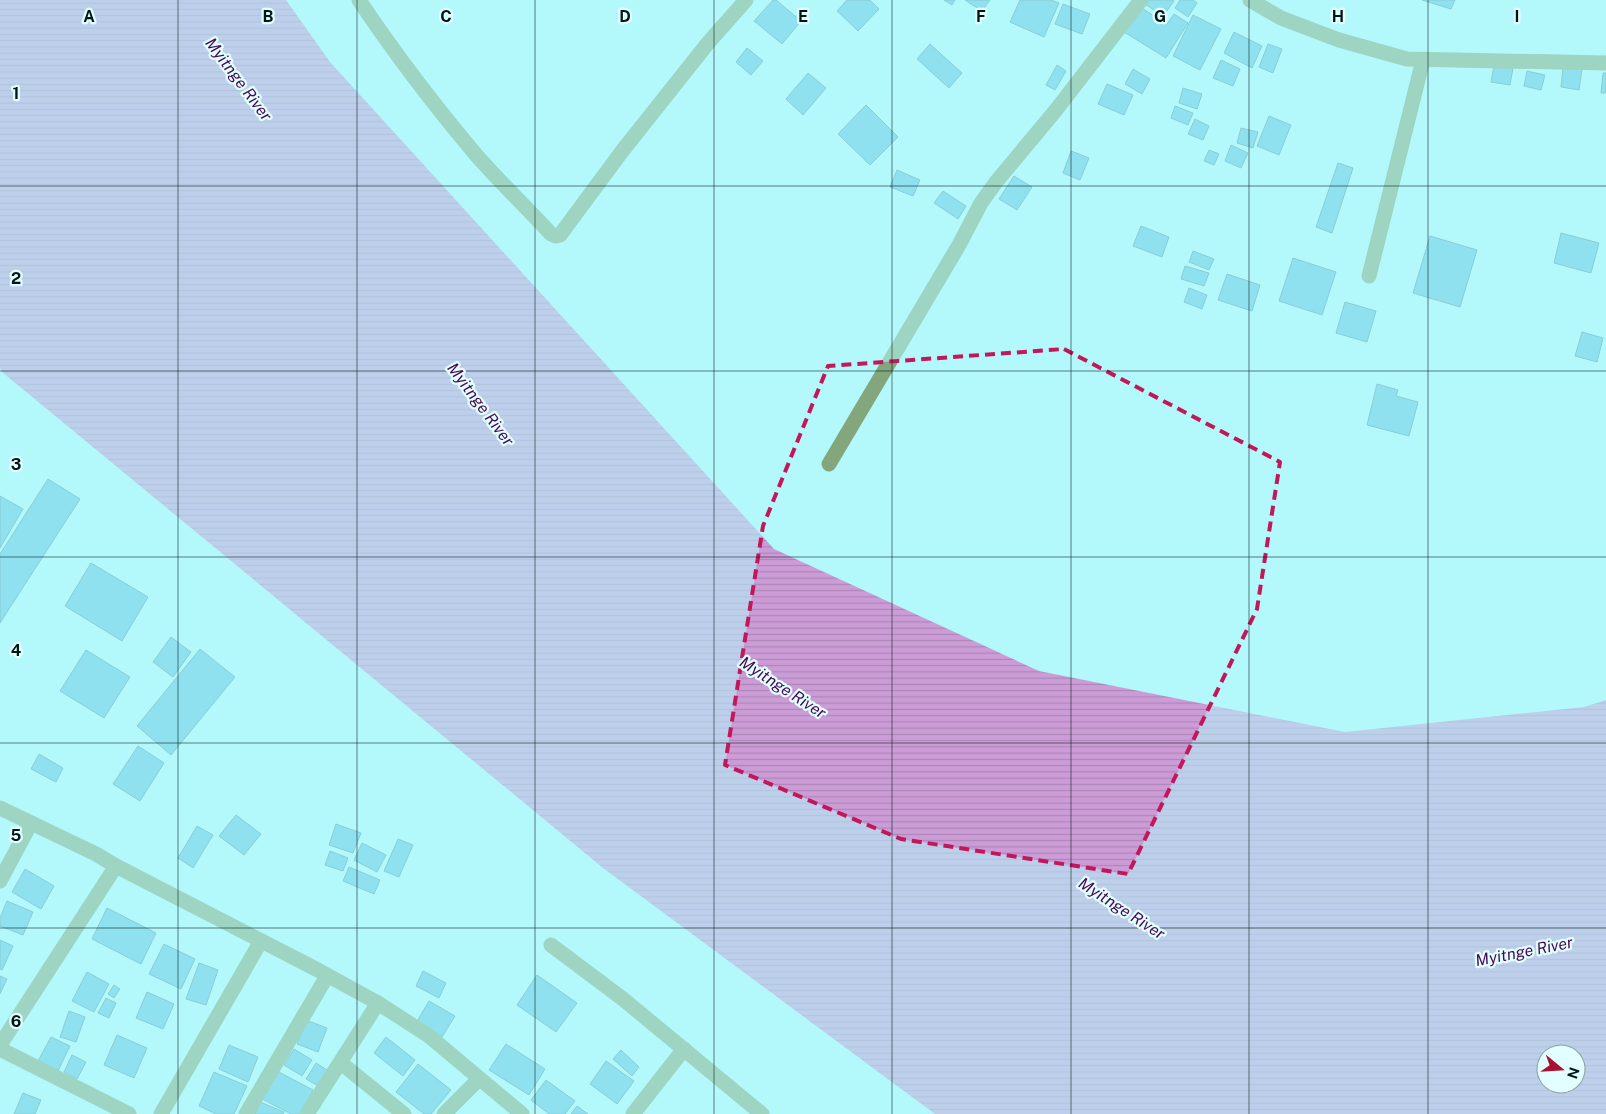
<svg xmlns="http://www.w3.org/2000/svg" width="1606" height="1114" font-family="'Public Sans',sans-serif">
<defs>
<pattern id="water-rules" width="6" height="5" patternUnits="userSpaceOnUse" patternTransform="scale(1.25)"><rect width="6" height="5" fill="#cc9cd7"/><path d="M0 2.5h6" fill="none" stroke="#ad86b8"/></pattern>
</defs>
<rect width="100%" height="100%" fill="#b3f9fc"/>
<path fill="url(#water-rules)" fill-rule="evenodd" d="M 0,0 L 286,0 L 330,62 L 774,549 L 1039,671 L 1345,732 L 1584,707 L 1606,700 L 1606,1114 L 935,1114 L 603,868 L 2,372 L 0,368 ZM 1546,1054 L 1576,1054 L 1576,1084 L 1546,1084 Z"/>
<g fill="#64c3df" stroke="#5996a8">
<path d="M 773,0 L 776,0 L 801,21 L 782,44 L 754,21 Z"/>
<path d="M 847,0 L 870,0 L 879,9 L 858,31 L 837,11 Z"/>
<path d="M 944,0 L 955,0 L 952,5 Z"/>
<path d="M 965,0 L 990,0 L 982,11 Z"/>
<path d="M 1020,0 L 1051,0 L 1059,3 L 1044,37 L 1010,22 Z"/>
<path d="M 1148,0 L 1173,0 L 1174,1 L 1163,16 L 1145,4 Z"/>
<path d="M 1180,0 L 1193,0 L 1197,3 L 1188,17 L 1175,8 Z"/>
<path d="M 1422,0 L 1455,0 L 1451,9 Z"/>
<path d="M 1063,4 L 1090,14 L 1082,34 L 1055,24 Z"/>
<path d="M 1140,7 L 1167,24 L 1174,14 L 1188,23 L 1166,58 L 1124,32 Z"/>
<path d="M 1193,15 L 1221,29 L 1200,70 L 1173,56 Z"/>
<path d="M 1234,32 L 1262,46 L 1252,68 L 1224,53 Z"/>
<path d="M 930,44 L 962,73 L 949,88 L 917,59 Z"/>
<path d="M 1268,44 L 1282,49 L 1273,73 L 1259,67 Z"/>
<path d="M 747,48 L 763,61 L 751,75 L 736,62 Z"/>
<path d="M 1221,60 L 1240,69 L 1233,86 L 1213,78 Z"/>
<path d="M 1057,65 L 1066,71 L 1055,90 L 1046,85 Z"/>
<path d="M 1494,65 L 1513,68 L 1510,85 L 1491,82 Z"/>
<path d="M 1563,67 L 1582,69 L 1579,90 L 1561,87 Z"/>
<path d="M 1133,69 L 1150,79 L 1142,94 L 1125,84 Z"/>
<path d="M 1527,71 L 1545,75 L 1541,90 L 1524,86 Z"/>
<path d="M 808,73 L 826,88 L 803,115 L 786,99 Z"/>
<path d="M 1603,73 L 1606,73 L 1606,93 L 1601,93 Z"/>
<path d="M 1107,84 L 1133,95 L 1124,115 L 1098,104 Z"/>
<path d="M 1183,88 L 1202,94 L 1197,109 L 1179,103 Z"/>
<path d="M 866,105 L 898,137 L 870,165 L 838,134 Z"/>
<path d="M 1175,106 L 1193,113 L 1188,125 L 1171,118 Z"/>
<path d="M 1269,116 L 1291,125 L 1279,155 L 1257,146 Z"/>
<path d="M 1195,119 L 1209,126 L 1203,140 L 1188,134 Z"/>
<path d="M 1241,128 L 1258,132 L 1253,148 L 1237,143 Z"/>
<path d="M 1231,145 L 1248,153 L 1241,168 L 1225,161 Z"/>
<path d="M 1209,150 L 1219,154 L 1214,165 L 1204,161 Z"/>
<path d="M 1071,151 L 1089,158 L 1080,180 L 1063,173 Z"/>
<path d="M 1338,163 L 1353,168 L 1332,233 L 1316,227 Z"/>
<path d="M 897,170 L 920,180 L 913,196 L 890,187 Z"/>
<path d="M 1014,176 L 1032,187 L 1017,210 L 999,199 Z"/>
<path d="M 943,191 L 966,206 L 958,219 L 934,203 Z"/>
<path d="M 1141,226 L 1169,237 L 1162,257 L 1133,246 Z"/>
<path d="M 1561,233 L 1599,243 L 1591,273 L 1554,263 Z"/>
<path d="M 1430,236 L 1477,250 L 1460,307 L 1413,293 Z"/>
<path d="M 1193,251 L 1214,259 L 1209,270 L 1189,262 Z"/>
<path d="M 1293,258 L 1336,272 L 1322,315 L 1279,301 Z"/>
<path d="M 1185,266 L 1209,273 L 1204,286 L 1181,279 Z"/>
<path d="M 1227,274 L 1260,285 L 1252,311 L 1218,300 Z"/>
<path d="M 1189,288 L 1207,295 L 1202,309 L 1184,302 Z"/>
<path d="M 1345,302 L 1376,311 L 1367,342 L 1336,333 Z"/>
<path d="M 1582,332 L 1603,338 L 1597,362 L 1575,356 Z"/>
<path d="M 1377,384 L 1398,390 L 1396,396 L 1418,402 L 1409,436 L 1367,425 Z"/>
<path d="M 48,479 L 80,499 L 0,623 L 0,554 Z"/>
<path d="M 0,496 L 23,509 L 0,548 Z"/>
<path d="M 91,563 L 148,597 L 122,641 L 65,606 Z"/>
<path d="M 171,637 L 191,652 L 173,677 L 153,662 Z"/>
<path d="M 200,649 L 235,677 L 171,755 L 137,726 Z"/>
<path d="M 86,650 L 130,677 L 104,718 L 60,691 Z"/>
<path d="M 138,746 L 164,763 L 140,801 L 113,784 Z"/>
<path d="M 39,754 L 63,768 L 56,782 L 31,769 Z"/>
<path d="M 236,815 L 261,834 L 244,855 L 219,836 Z"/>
<path d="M 336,824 L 361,833 L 353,853 L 329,845 Z"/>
<path d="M 197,826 L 213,835 L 193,868 L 178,858 Z"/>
<path d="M 398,839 L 413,845 L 399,877 L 384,871 Z"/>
<path d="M 362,843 L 386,855 L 377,872 L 354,860 Z"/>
<path d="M 330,851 L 348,858 L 343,871 L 325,865 Z"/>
<path d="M 349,867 L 380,880 L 374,894 L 343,881 Z"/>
<path d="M 25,869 L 54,886 L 41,909 L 12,892 Z"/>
<path d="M 7,901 L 33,912 L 23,935 L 0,926 L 0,918 Z"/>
<path d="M 107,908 L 156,933 L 141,964 L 92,939 Z"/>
<path d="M 0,940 L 13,946 L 2,970 L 0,969 Z"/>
<path d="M 164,944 L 195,959 L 181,989 L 149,974 Z"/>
<path d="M 199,963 L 218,970 L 206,1005 L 186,999 Z"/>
<path d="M 423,971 L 446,983 L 439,998 L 416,986 Z"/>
<path d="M 87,972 L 109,984 L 94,1012 L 72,1001 Z"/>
<path d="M 537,975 L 577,1003 L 556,1032 L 517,1005 Z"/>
<path d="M 0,976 L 7,979 L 0,994 Z"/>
<path d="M 114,985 L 120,989 L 114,998 L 108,994 Z"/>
<path d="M 147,992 L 174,1004 L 163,1029 L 136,1018 Z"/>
<path d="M 106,998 L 116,1003 L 109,1018 L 98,1013 Z"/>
<path d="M 429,1001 L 455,1016 L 442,1037 L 416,1023 Z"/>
<path d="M 69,1011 L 85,1017 L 76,1042 L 60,1037 Z"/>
<path d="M 306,1020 L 327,1028 L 318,1052 L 297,1044 Z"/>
<path d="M 117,1035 L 147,1048 L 134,1078 L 104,1065 Z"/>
<path d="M 51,1037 L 70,1046 L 58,1071 L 38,1061 Z"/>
<path d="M 386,1037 L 415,1060 L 403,1076 L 374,1053 Z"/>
<path d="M 506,1044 L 545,1069 L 529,1095 L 489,1070 Z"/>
<path d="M 229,1045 L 258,1057 L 248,1082 L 219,1069 Z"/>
<path d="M 294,1049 L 312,1060 L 302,1076 L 284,1065 Z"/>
<path d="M 621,1050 L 639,1067 L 632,1076 L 613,1059 Z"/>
<path d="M 72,1055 L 86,1062 L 77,1079 L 64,1072 Z"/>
<path d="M 606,1061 L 634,1081 L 617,1104 L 590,1084 Z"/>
<path d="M 316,1063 L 330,1072 L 320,1087 L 306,1079 Z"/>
<path d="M 418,1064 L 451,1090 L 431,1114 L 424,1114 L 396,1092 Z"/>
<path d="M 275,1070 L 313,1090 L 301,1114 L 291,1114 L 260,1098 Z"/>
<path d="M 214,1072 L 247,1086 L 234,1114 L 216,1114 L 199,1106 Z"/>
<path d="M 546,1080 L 575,1101 L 565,1114 L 549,1114 L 531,1100 Z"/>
<path d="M 23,1093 L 41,1100 L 35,1114 L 14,1114 Z"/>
<path d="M 260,1102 L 284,1112 L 283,1114 L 255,1114 Z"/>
<path d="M 577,1106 L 588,1114 L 571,1114 Z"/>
</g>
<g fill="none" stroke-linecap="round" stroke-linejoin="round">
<g stroke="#84a67c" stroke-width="15">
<path d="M 359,0 C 395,54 435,106 477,156 C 501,183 527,208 551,234 L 556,236 L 560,235 L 623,150 L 708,43 L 746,0"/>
<path d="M 1250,0 L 1281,18 L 1339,40 L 1407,59 L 1606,63"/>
<path d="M 1369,276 L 1423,60"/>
<path d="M 829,464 L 959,245 L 981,203 L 996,182 L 1056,110 L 1141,0"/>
<path d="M 0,808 L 96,854 L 116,866 L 316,969 L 378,1003"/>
<path d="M 0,881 L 31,823"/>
<path d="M 551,945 L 623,999 L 762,1114"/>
<path d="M 0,1045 L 116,866"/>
<path d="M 0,1049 L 129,1114"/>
<path d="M 341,1063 L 404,1114"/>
<path d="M 161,1114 L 261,941"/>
<path d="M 246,1114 L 327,976"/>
<path d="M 307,1114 L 378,1003 L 429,1036 L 522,1114"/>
<path d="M 444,1114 L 479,1079"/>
<path d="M 633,1114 L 684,1049"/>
</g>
</g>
<path d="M0 0H1606V1114H0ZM 1064,349 L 1280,462 L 1257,609 L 1128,874 L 901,839 L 725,765 L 763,526 L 828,366 Z" fill="#b3f9fc" fill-opacity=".55" fill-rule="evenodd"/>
<path fill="none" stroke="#c2185b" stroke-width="4" stroke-dasharray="10 6" stroke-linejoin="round" d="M 1064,349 L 1280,462 L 1257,609 L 1128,874 L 901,839 L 725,765 L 763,526 L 828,366 Z"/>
<path fill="none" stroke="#001617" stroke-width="1" stroke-opacity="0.55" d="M 178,0 L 178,1114M 357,0 L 357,1114M 535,0 L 535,1114M 714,0 L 714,1114M 892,0 L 892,1114M 1071,0 L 1071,1114M 1249,0 L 1249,1114M 1428,0 L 1428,1114M 0,186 L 1606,186M 0,371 L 1606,371M 0,557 L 1606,557M 0,743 L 1606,743M 0,928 L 1606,928"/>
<g text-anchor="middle" stroke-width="4.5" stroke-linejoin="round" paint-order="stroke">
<g font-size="16" font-style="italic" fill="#460953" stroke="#e3feff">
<text transform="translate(239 79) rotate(53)" y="6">Myitnge River</text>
<text transform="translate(481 404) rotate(53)" y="6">Myitnge River</text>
<text transform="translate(783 687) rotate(33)" y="6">Myitnge River</text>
<text transform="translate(1122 908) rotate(33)" y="6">Myitnge River</text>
<text transform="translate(1524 951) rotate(-11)" y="6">Myitnge River</text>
</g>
</g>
<g font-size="16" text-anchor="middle" font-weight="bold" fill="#001617" stroke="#e3feff" stroke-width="4.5" stroke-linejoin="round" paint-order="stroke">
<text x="89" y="22">A</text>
<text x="268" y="22">B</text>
<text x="446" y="22">C</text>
<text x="625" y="22">D</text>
<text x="803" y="22">E</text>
<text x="981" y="22">F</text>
<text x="1160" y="22">G</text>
<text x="1338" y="22">H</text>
<text x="1517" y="22">I</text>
<text x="16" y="99">1</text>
<text x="16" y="284">2</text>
<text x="16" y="470">3</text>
<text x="16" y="656">4</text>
<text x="16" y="841">5</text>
<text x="16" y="1027">6</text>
</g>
<g transform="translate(1561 1069) rotate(108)"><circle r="24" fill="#e3feff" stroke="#88a1a2"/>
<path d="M0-4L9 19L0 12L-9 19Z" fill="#a9132f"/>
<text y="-8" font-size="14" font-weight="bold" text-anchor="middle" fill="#001617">N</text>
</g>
</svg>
